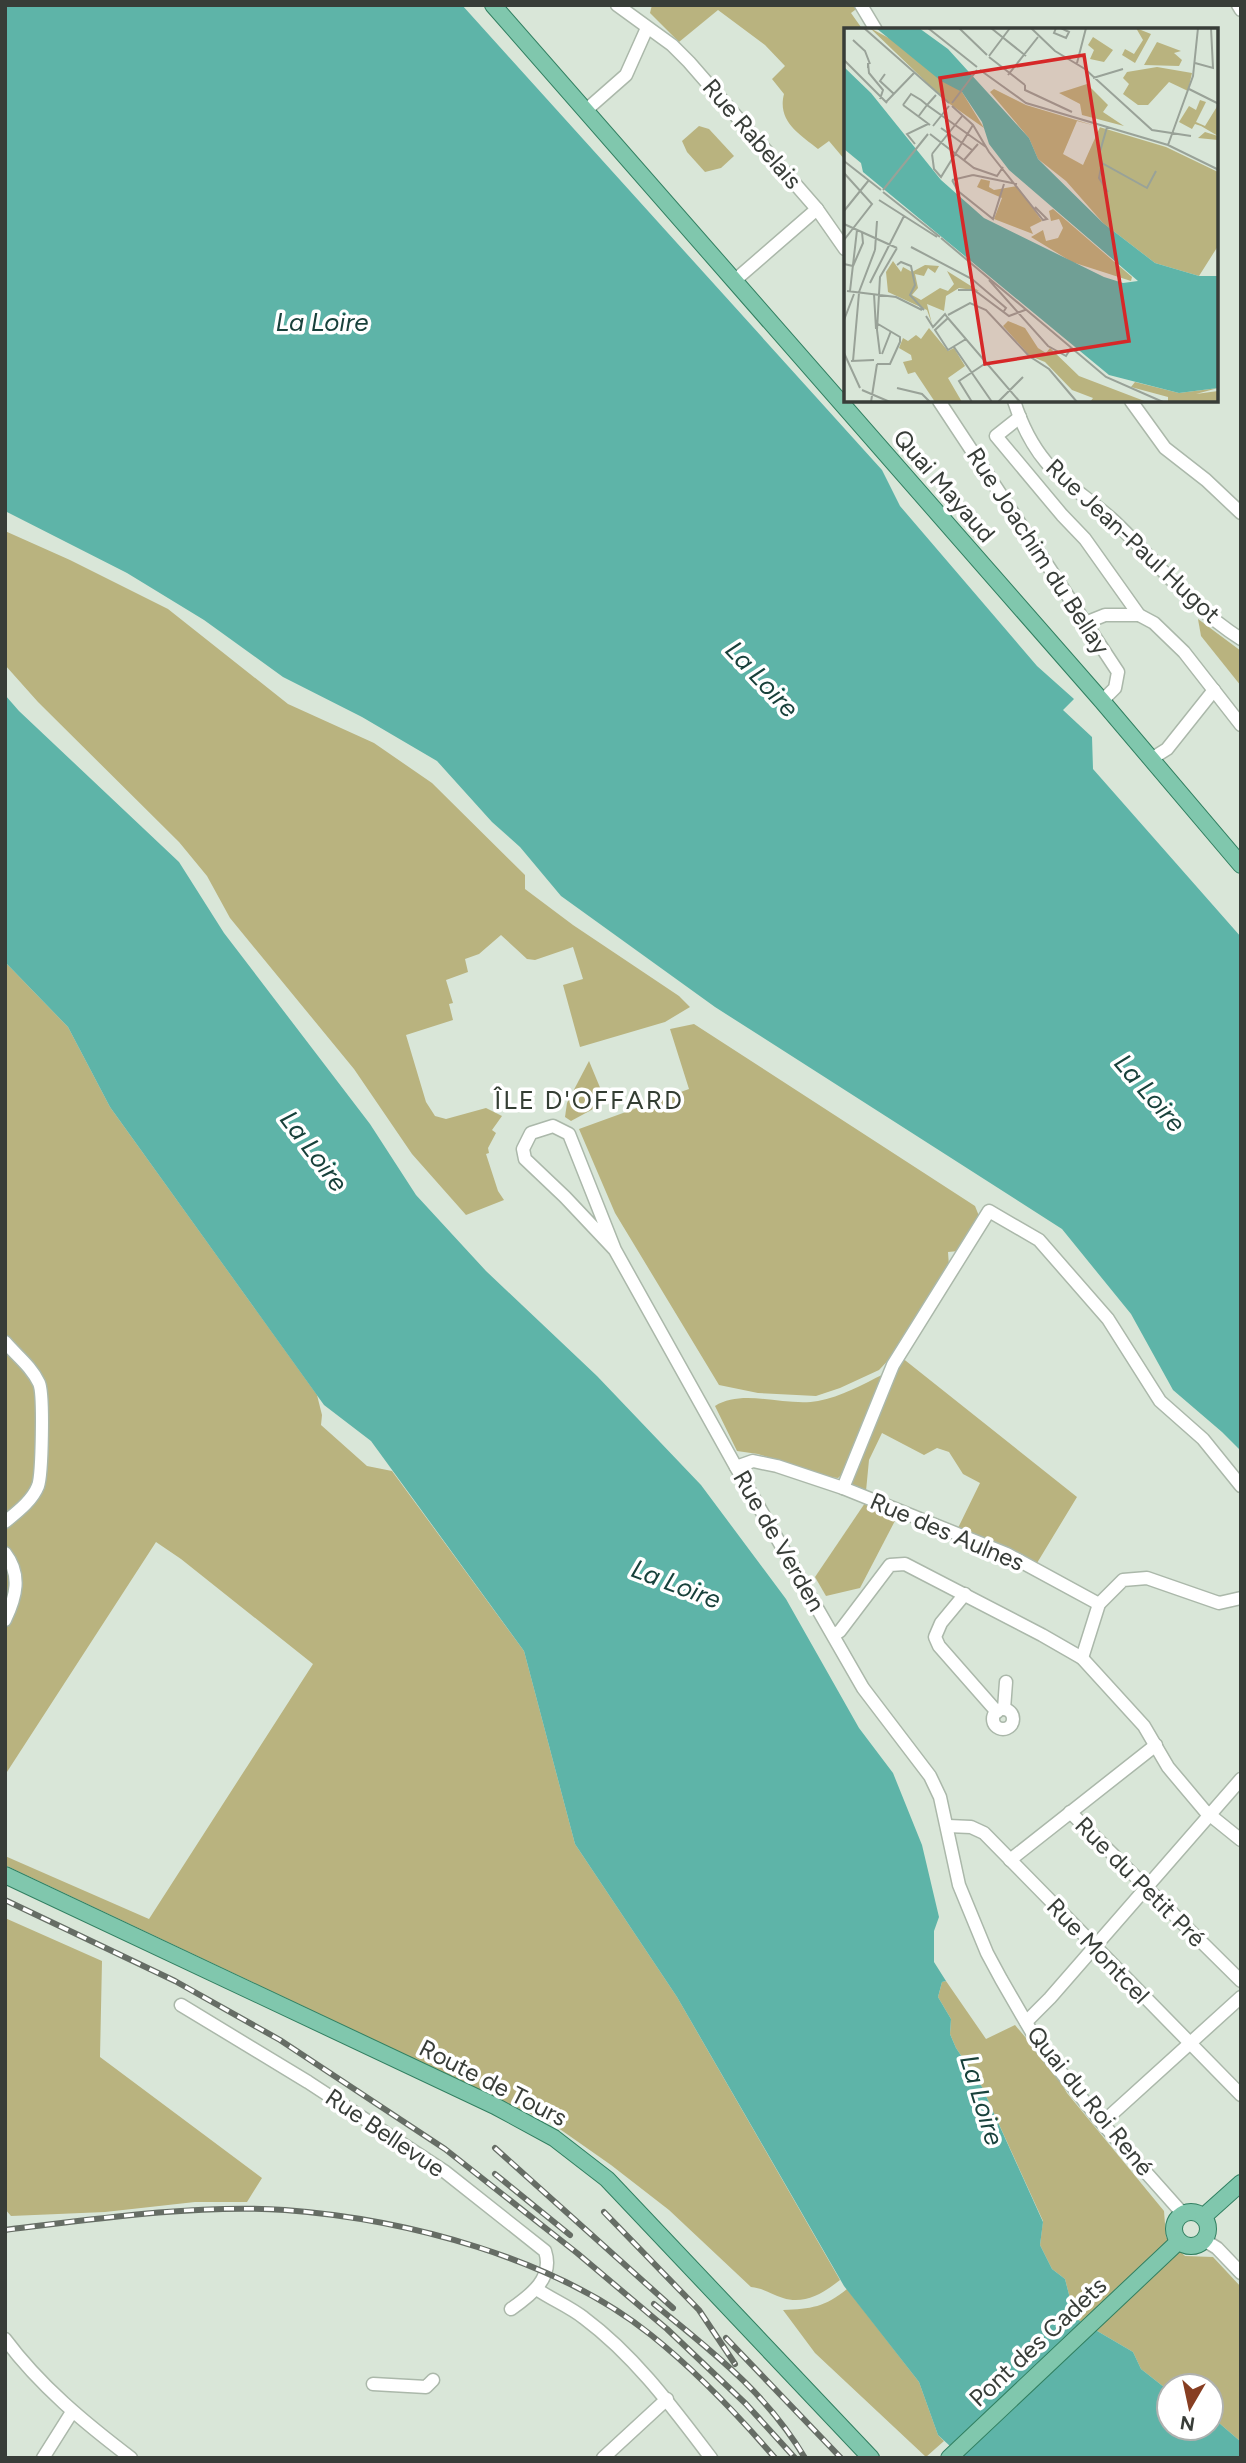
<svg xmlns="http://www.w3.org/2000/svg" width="1246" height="2463" font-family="Figtree,sans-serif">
<rect width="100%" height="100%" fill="#d9e6d8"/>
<g fill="#b9b37f">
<path d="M 652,5 L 859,7 L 851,13 L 863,30 L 845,30 L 845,160 L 829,141 L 818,149 C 799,134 777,121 784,94 L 772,79 L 785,66 L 765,45 L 718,10 L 679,42 L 650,13 Z"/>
<path d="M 699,126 L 709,129 L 734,156 L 721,168 L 705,172 L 687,152 L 682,141 Z"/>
<path d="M 5,531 L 70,560 L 168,609 L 288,704 L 374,743 L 432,783 L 525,875 L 525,889 L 573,925 L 679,996 L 690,1007 L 665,1022 L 580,1047 L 563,985 L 583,979 L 573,947 L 535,960 L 527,959 L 501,935 L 479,954 L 465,959 L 468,972 L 446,980 L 453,1003 L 449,1004 L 453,1020 L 406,1035 L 426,1102 L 435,1116 L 446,1119 L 486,1108 L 502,1116 L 492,1130 L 496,1133 L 488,1148 L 489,1153 L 486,1154 L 498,1191 L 504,1200 L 466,1215 L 412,1154 L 354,1069 L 230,918 L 207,876 L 179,842 L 38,702 L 5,665 Z"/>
<path d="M 1198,619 L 1241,651 L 1241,686 L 1201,636 Z"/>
<path d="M 5,962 L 68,1027 L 110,1107 L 317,1395 L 322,1415 L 321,1425 L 367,1466 L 392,1471 L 524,1651 L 575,1844 L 677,1997 L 840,2280 C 824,2293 804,2305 783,2298 C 771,2294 763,2288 751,2287 L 669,2210 L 611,2165 L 554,2125 L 5,1865 L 5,1856 L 149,1919 L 313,1664 L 181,1559 L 156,1542 L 5,1775 Z"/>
<path d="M 694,1024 L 975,1206 L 979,1216 L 959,1251 L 948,1252 L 949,1266 L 895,1353 L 879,1370 L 840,1388 L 816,1396 L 758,1393 L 719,1385 L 615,1213 L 579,1129 L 689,1089 L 670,1029 Z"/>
<path d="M 589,1061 L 606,1102 L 571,1121 L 565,1117 L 567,1103 Z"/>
<path d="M 901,1357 L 1077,1497 L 1037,1563 L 1011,1549 L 958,1528 L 980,1483 L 963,1474 L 949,1452 L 937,1448 L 924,1455 L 882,1433 L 869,1460 L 866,1491 L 850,1485 Z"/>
<path d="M 884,1374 L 846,1471 L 838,1478 L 828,1477 L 758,1454 L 737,1451 L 715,1406 C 743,1388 785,1407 818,1401 C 841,1397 863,1384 884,1374 Z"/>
<path d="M 865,1503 L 898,1515 L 860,1588 L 826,1596 L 815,1577 Z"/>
<path d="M 5,1918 L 102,1961 L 100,2057 L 262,2178 L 247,2202 L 195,2202 L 105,2212 L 11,2216 L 5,2209 Z"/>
<path d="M 946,1981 L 986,2039 L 1015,2025 L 1054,2071 L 1067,2093 L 1164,2211 L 1166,2237 L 1185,2256 L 1213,2257 L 1241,2287 L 1241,2442 L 1211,2416 L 1211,2386 L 1169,2386 L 1169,2391 L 1141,2369 L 1133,2352 L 1075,2318 L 1065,2279 L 1052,2269 L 1040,2245 L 1043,2221 L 982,2087 L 956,2048 L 950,2034 L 951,2019 L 938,1997 L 942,1982 Z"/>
<path d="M 847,2289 L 919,2382 L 938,2435 L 944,2441 L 926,2457 L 815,2353 L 783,2310 C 811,2309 825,2307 847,2289 Z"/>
</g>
<g fill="#5eb4a8">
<path d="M 5,5 L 462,5 L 882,470 L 900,506 L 1037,666 L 1074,699 L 1063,710 L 1092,737 L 1093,769 L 1241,937 L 1241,1451 L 1222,1432 L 1173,1390 L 1131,1314 L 1062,1229 L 715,1007 L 561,896 L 520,847 L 492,822 L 437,761 L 362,717 L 283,677 L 204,620 L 127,573 L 5,511 Z"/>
<path d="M 5,695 L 19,711 L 179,862 L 224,933 L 370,1124 L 416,1195 L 486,1271 L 597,1376 L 701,1485 L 786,1599 L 859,1728 L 893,1773 L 922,1845 L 939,1917 L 934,1931 L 934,1962 L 946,1981 L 942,1982 L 938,1997 L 951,2019 L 950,2034 L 956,2048 L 982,2087 L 1043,2222 L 1040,2245 L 1052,2269 L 1065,2279 L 1075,2318 L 1133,2352 L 1141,2369 L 1169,2391 L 1169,2428 L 1211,2428 L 1211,2416 L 1241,2442 L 1241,2458 L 963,2458 L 938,2435 L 919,2382 L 844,2286 L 677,1997 L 575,1844 L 524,1651 L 371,1441 L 324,1405 L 110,1107 L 68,1027 L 5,962 Z"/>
</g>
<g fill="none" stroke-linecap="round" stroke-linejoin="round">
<g stroke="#abb8aa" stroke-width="15">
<g id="minor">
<path d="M 617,5 L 672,45 L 689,62 L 817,209 L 845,249"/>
<path d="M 861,5 L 876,30"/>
<path d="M 1238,5 L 1241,10"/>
<path d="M 585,111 L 626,75 L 647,28"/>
<path d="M 734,281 L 817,209"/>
<path d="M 939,401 L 1118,672 L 1115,688 L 1102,701"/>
<path d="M 1014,401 C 1021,423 1031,444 1046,462 C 1066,486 1093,501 1115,522 C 1156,561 1192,608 1241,639"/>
<path d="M 1131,401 L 1165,448 L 1206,480 L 1241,513"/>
<path d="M 1020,417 L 996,436 L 1062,515 L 1085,539 L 1139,615 L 1154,623 L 1184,652 L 1241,725"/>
<path d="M 1085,623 L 1105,615 L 1139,615"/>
<path d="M 1151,759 L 1167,749 L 1214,690"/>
<path d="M 615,1250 L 565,1197 L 525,1159 L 523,1149 L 531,1133 L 553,1126 L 569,1134 L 615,1250 L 736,1467 L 863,1688 L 930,1776 L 940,1797 L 959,1885 L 987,1953 L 1001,1979 L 1038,2043 L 1052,2061 L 1102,2123 L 1183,2214"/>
<path d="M 5,1342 C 17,1356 31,1366 39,1383 C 44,1394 42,1475 38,1486 C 32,1501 17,1512 5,1522"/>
<path d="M 736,1467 L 753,1461 L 777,1466 L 843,1488 L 1007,1554 L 1099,1604"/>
<path d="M 843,1488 L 893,1365 L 989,1211 L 1039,1240 L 1108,1319 L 1160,1401 L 1203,1439 L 1241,1486"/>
<path d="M 5,1553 C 22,1575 16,1597 5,1620"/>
<path d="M 965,1594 L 941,1623 L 935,1637 L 939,1646 L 997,1712"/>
<path d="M 834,1635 L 840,1631 L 890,1565 L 905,1564 L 1042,1635 L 1082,1658 L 1144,1726 L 1168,1767 L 1205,1811 L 1241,1840"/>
<path d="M 1082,1658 L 1099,1604 L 1123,1580 L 1147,1578 L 1219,1603 L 1241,1598"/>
<path d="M 1004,1709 L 1006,1682"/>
<circle cx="1003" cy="1719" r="10"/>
<path d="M 1070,1812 L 1241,1981"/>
<path d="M 948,1826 L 971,1827 L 984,1833 L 1241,2095"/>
<path d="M 1010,1860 L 1156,1745"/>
<path d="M 181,2005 L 308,2082 L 444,2171 L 545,2251 C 554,2278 531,2295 511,2309"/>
<path d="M 1026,2022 L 1050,1998 L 1241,1779"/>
<path d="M 1102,2123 L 1241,1997"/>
<path d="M 1204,2240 L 1217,2248 L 1241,2273"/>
<path d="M 538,2290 C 553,2300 570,2307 584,2318 C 635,2356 673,2408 711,2458"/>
<path d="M 5,2339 C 40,2386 85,2423 131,2458"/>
<path d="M 373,2384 L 426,2387 L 433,2380"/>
<path d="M 43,2458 L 72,2412"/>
<path d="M 603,2458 L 667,2399"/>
</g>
</g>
<g stroke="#307f60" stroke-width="18">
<g id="major">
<path d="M 493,5 L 1102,701 L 1241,865"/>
<path d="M 5,1875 L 495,2106 L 554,2138 L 607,2179 L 871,2458"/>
<circle cx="1191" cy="2229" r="17"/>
<path d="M 1203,2217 L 1241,2183"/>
<path d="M 949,2458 L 1179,2241"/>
</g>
</g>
<use href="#minor" stroke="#fff" stroke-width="12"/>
<use href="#major" stroke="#80c7ad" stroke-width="16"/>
<g stroke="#666d65" stroke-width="6">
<g id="rail">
<path d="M 5,1900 L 175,1981 L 280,2040 L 445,2149 L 577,2253 L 667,2329 L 746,2404 L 795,2458"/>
<path d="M 495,2148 L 673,2308"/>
<path d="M 495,2174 L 570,2235"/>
<path d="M 604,2212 L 699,2310 L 735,2364"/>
<path d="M 5,2230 C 93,2219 197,2204 285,2210 C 406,2219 555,2258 651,2335 C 696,2371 737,2414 775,2458"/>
<path d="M 654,2304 C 711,2351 766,2392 805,2458"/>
<path d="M 726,2338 L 841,2458"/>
</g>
</g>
<use href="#rail" stroke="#fff" stroke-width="3.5" stroke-dasharray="10" stroke-linecap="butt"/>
</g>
<g text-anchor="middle" stroke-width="7" stroke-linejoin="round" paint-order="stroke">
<g font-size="24" fill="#383d38" stroke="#fff">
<text transform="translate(752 134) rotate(49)" y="8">Rue Rabelais</text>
<text transform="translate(944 486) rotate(49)" y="8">Quai Mayaud</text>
<text transform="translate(1133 541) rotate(43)" y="8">Rue Jean-Paul Hugot</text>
<text transform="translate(1038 551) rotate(57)" y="8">Rue Joachim du Bellay</text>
<text transform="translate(947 1532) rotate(23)" y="8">Rue des Aulnes</text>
<text transform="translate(779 1541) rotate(60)" y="8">Rue de Verden</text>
<text transform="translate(1140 1882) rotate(45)" y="8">Rue du Petit Pré</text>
<text transform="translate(1098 1951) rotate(46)" y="8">Rue Montcel</text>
<text transform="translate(493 2083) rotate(27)" y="8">Route de Tours</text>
<text transform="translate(1090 2101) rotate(51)" y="8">Quai du Roi René</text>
<text transform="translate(385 2133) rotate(34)" y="8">Rue Bellevue</text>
<text transform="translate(1038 2342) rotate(-43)" y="8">Pont des Cadets</text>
</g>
<g font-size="26" font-style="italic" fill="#18413b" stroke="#fff">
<text x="322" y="331">La Loire</text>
<text transform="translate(762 679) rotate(47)" y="9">La Loire</text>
<text transform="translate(1150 1093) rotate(49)" y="9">La Loire</text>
<text transform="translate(314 1151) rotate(53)" y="9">La Loire</text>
<text transform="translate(676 1584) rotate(21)" y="9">La Loire</text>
<text transform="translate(982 2100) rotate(73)" y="9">La Loire</text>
</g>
<g font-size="26" letter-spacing="2" fill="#343e33" stroke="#fff">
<text x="589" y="1109">ÎLE D'OFFARD</text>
</g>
</g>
<g transform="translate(844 28)">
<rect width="374" height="374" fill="#d9e6d8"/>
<path d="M 26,0 L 56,16 L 118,64 L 140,100 L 103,74 ZM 292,0 L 307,6 L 291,35 L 278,27 L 281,21 L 290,26 L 299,12 ZM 249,9 L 269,22 L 260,34 L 246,31 L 250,22 L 244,17 ZM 313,14 L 337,23 L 330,25 L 338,32 L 335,38 L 300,37 ZM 313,39 L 348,45 L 344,63 L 325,54 L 304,77 L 294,77 L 279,66 L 285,56 L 279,50 L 283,44 ZM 243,56 L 264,77 L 259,84 L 280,98 L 238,87 L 236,76 L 215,65 ZM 150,61 L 182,77 L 322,119 L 374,144 L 374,218 L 355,248 L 311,235 L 259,195 L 222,153 L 194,131 L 185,110 L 146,64 ZM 233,93 L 256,99 L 239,137 L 219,126 ZM 356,72 L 362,74 L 352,94 L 361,98 L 374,77 L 374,112 L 354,110 L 361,104 L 374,108 L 357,98 L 351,96 L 348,101 L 335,94 L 345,78 L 352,82 ZM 137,151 L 146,153 L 145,159 L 150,162 L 173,158 L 198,193 L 186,199 L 189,206 L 150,191 L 158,170 L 133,159 ZM 209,181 L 288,249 L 287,253 L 228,234 L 187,209 L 199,202 L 202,213 L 214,210 L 219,200 L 215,191 L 207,193 L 205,183 ZM 49,233 L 57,244 L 59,239 L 68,244 L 81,237 L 95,238 L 91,245 L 84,240 L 80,248 L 71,246 L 74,260 L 68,267 L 77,272 L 96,260 L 104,263 L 110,256 L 103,243 L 135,263 L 115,260 L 102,268 L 100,283 L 83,276 L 88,296 L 83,282 L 44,264 L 42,244 ZM 164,293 L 181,300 L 194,320 L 202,325 L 206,320 L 235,348 L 303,374 L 246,374 L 249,370 L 228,362 L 201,334 L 186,328 L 159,298 ZM 85,300 L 104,323 L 110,320 L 121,338 L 104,350 L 118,374 L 91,374 L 71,344 L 64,346 L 59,334 L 68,332 L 67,327 L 55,320 L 59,310 L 64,313 L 72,307 L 77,311 ZM 291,354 L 335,365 L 374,360 L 352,366 L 374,363 L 374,374 L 324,374 L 324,369 L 287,359 Z" fill="#b9b37f" fill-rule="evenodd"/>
<path d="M 32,0 L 75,0 L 104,21 L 185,110 L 194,131 L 259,195 L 311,235 L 355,248 L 374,248 L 374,360 L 335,365 L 265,347 L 19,144 L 17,135 L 0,121 L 0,39 L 27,65 L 97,152 L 140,190 L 260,249 L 279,255 L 294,253 L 165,142 L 145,116 L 138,94 L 118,64 L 97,53 Z" fill="#5eb4a8"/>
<path fill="none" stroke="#99a298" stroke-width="2" d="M 20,0 L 105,75M 84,0 L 133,39M 115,0 L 143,27M 147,0 L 182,28M 187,0 L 211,23 L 241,41 L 308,102 L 347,108M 212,0 L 210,5 L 222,10 L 225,4 L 217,0M 9,12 L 21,23 L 26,36M 145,28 L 166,0M 145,29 L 181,57M 0,32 L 43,75M 233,35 L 242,0M 351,35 L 369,40 L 367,0M 24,40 L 24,35 L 25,45 L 39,62 L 36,71M 136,42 L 182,75 L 324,117 L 375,142M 41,46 L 36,53 L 50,66M 164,47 L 194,9M 249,50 L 279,41M 181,57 L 181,62 L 228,84M 345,61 L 375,76M 92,67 L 83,77 L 142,119M 42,74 L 70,45M 108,75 L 133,42M 59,77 L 67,66 L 77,72 L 83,77 L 74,89M 59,77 L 86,97M 108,78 L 129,97 L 145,124 L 199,192 L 203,191 L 191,179M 89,98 L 105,78M 263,99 L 255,127 L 258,135 L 303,160 L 312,143M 97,100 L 128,122M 86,106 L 130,140 L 153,148 L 159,139M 71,116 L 63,106 L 84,96M 324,117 L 349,48 L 354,0M 88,126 L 90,141 L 97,149 L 129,97M 88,126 L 119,87M 120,132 L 134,116M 0,133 L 37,162M 258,135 L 255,150 L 264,164M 0,145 L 28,176 L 0,212M 129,147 L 173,156M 108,152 L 114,163 L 149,191 L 160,156M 108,152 L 129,147M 39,162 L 84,106M 39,164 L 96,209M 35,172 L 93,209M 0,183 L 25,152M 0,196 L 53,220M 97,210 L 262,349 L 319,374M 67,219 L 128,251 L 162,280 L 160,283M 31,222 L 33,193M 0,236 L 9,238 L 19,215 L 18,204M 53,237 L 57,234 L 67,238 L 71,257 L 66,267 L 80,282M 145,252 L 204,318 L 222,328 L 227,320M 26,255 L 60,188M 114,262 L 130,262 L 165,288 L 181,282M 3,263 L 52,269 L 78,282M 6,263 L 13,202M 15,264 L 31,222M 30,266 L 32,301M 104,287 L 126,275 L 142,282 L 185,328 L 205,341 L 233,374M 82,288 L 89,299 L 101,286 L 103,289M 103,289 L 176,374M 104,290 L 91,302 L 104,322 L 122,311M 0,292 L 10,266M 110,319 L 148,374M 0,325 L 16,360M 36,326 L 33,302 L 36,249 L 53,220M 38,326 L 47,303M 7,333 L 30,332M 9,333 L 15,265M 33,336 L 46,336 L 56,314 L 56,309 L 34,296M 53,360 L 78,366 L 86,374M 18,362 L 46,374M 27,374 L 33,336M 128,374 L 115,353 L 142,335M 154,374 L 179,349"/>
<path fill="#d62828" fill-opacity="0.15" stroke="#d62828" stroke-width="3.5" d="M 240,27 L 285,313 L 141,336 L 96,50 Z"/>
<rect width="374" height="374" fill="none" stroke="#383d38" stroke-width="3.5"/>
</g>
<rect width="1246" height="2463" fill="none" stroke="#383d38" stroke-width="14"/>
<g transform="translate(1190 2407) rotate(189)"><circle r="33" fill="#ffffff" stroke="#afb1af" stroke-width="2"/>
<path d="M0-5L12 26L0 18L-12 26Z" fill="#873e22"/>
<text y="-10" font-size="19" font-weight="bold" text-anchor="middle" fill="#383d38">N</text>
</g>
</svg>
